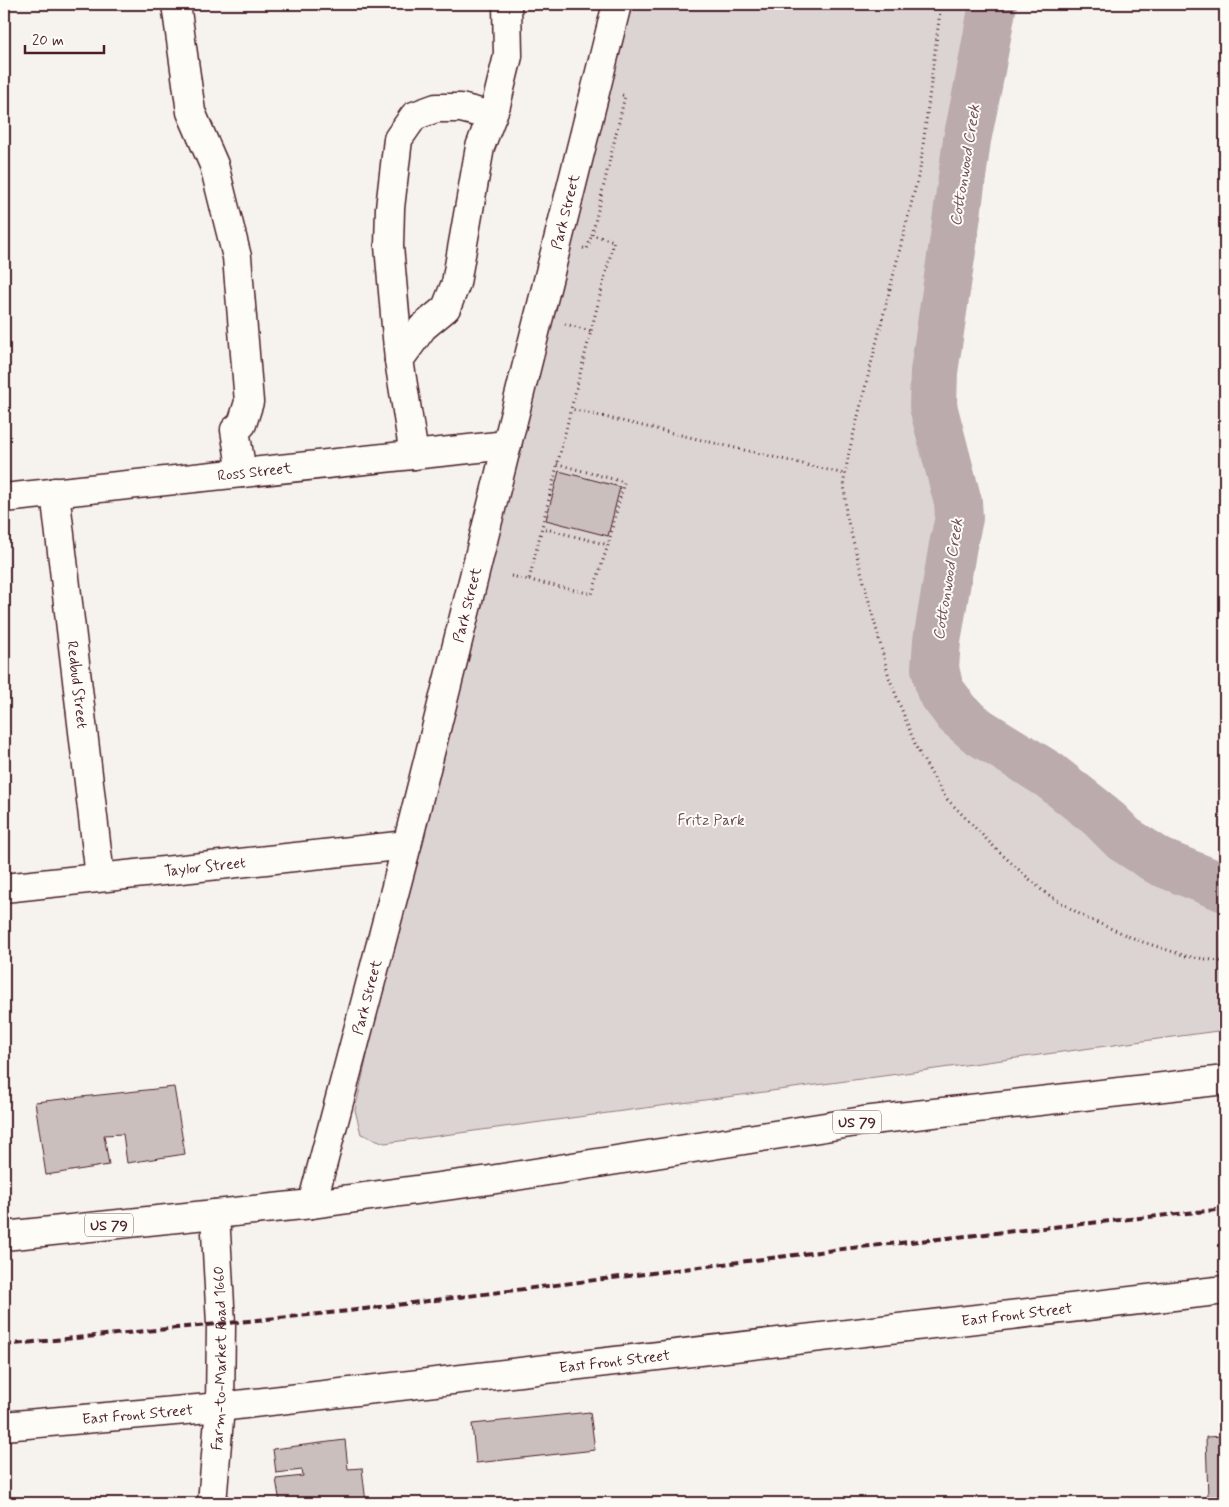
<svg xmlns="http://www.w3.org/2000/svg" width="1229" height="1507" font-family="Mynerve,sans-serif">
<rect width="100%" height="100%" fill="#f6f3ef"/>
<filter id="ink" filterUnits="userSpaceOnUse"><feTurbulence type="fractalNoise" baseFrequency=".02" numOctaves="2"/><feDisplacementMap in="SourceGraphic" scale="10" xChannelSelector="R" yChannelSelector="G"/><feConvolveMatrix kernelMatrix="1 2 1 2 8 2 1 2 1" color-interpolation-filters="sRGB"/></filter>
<g filter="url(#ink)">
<path fill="#dcd4d2" stroke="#937a7e" d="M 629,4 L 991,4 L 943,391 L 976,543 L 952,684 L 1107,815 L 1225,876 L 1225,1030 L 385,1143 L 361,1134 L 355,1110 L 387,965 L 492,561 Z"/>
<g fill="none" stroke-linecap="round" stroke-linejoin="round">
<path stroke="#bbabac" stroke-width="48" d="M 993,4 L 979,81 L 967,140 L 954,237 L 934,372 L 933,406 L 958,502 L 959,518 L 953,545 L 937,641 L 935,668 L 940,690 L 958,714 L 978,731 L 1049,775 L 1101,816 L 1124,839 L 1160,862 L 1225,888"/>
</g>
<g fill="#cbbfbe" stroke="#4a1f2b">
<path d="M 559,471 L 620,487 L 608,536 L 546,520 Z"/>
<path d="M 174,1087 L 185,1154 L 127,1163 L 123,1134 L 104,1135 L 109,1165 L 46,1175 L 35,1102 Z"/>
<path d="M 590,1412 L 595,1450 L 476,1463 L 472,1424 Z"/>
<path d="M 1225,1436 L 1225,1497 L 1208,1498 L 1206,1437 Z"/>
<path d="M 345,1440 L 348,1469 L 362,1468 L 366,1503 L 280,1503 L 276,1479 L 303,1476 L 302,1470 L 276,1473 L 273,1449 Z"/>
</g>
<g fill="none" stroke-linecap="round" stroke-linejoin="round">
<g stroke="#4a1f2b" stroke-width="31">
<g id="minor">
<path d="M 176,4 L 191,112 L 214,165 L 237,257 L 249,402 L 242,424 L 235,430 L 242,473"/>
<path d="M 399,360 L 389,246 L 390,208 L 398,139 L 414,116 L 436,108 L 461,108 L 492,116"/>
<path d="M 414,455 L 399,360 L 423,327 L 446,308 L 456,283 L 480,147 L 496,105 L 508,56 L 507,4"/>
<path id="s1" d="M 55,492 L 100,877"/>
<path id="s2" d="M 4,498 L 507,445"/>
<path id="s3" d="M 4,888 L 407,845"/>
<path id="s4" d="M 312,1204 L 407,845 L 617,4"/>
<path id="s5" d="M 4,1426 L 220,1407 L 1225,1290"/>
</g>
</g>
<g stroke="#4a1f2b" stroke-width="31">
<g id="major">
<path id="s6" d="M 212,1503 L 220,1407 L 221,1324 L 215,1214"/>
</g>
</g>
<g stroke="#4a1f2b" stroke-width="31">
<path id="highway" d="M 4,1236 L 312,1204 L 490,1180 L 863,1121 L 1225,1080"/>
</g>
<g stroke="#4a1f2b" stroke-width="3" stroke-dasharray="1 4" stroke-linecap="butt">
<path d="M 941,4 L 920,169 L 849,452 L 844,480 L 846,514 L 889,677 L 917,749 L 945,797 L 998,851 L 1044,892 L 1086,918 L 1143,942 L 1186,956 L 1225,962"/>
<path d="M 622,95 L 625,96 L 592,235 L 614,241 L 571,409 L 845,474"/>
<path d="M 583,248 L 587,249 L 592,235"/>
<path d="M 565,324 L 591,331"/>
<path d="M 557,464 L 624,482 L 608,545"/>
<path d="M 511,576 L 529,580 L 571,409"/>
<path d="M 529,580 L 592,594 L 608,545 L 542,528"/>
</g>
<use href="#minor" stroke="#fdfcf7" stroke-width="28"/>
<use href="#major" stroke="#fdfcf7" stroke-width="28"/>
<use href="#highway" stroke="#fdfcf7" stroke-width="28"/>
<path stroke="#4a1f2b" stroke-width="4" stroke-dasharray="8 4" stroke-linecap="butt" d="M 4,1345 L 349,1311 L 842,1249 L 1225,1209"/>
</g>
</g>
<g text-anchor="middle" stroke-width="4" stroke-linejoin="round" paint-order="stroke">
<g fill="#fdfcf7" stroke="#806168" stroke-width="1">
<rect x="833" y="1110.5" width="48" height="23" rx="4"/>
<rect x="85" y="1213.5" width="48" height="23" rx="4"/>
</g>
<g font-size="14" font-weight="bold" fill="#4a1f2b">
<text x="857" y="1127">US 79</text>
<text x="109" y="1230">US 79</text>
</g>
<g font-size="15" fill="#4a1f2b" stroke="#fdfcf7">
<text dy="5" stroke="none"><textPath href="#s4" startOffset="1024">Park Street</textPath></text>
<text dy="5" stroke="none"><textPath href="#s2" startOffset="252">Ross Street</textPath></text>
<text dy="5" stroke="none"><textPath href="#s4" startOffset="619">Park Street</textPath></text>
<text dy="5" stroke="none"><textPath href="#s1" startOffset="194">Redbud Street</textPath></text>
<text dy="5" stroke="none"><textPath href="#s3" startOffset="202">Taylor Street</textPath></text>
<text dy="5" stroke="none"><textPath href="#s4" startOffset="214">Park Street</textPath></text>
<text dy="5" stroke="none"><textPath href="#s5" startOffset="1019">East Front Street</textPath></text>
<text dy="5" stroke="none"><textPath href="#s6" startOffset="145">Farm-to-Market Road 1660</textPath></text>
<text dy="5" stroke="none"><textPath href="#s5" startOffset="614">East Front Street</textPath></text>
<text dy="5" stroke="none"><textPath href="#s5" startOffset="134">East Front Street</textPath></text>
</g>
<g font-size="15" fill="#6e4c55" stroke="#fdfcf7">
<text x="711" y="825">Fritz Park</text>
</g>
<g font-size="16" font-style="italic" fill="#725058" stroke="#fdfcf7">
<text transform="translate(964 165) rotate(-81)" y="6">Cottonwood Creek</text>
<text transform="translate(947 579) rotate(-81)" y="6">Cottonwood Creek</text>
</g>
</g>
<rect width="1229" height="1507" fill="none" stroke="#fdfcf7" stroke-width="20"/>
<rect x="10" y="10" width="1209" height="1487" fill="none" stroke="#4a1f2b" stroke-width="2" filter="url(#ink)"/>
<path d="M25 45v8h79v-8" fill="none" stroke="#4a1f2b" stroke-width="2.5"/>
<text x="32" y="45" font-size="15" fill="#4a1f2b" stroke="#fdfcf7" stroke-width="4" paint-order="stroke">20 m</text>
</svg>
